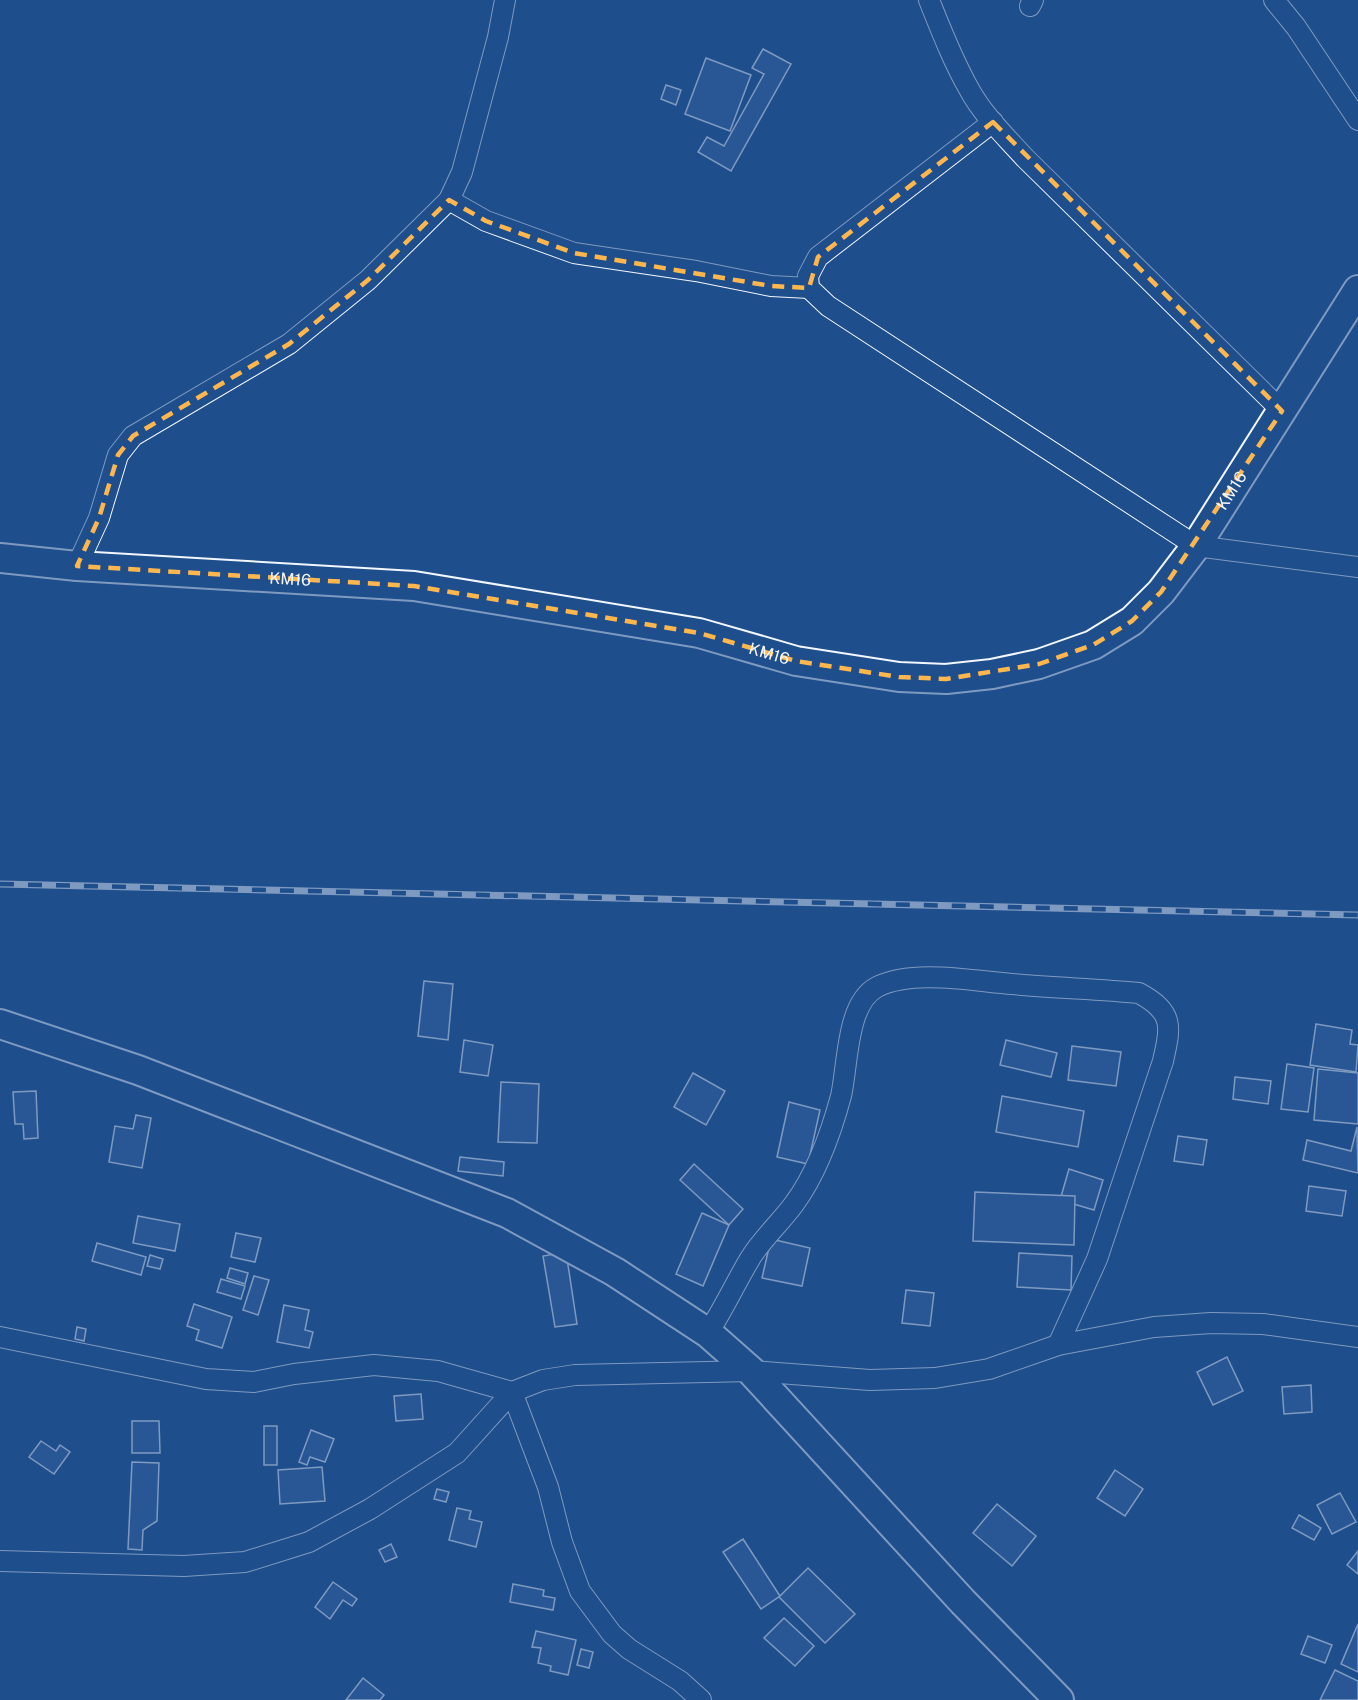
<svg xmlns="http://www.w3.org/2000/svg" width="1358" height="1700" font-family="'Public Sans',sans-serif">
<rect width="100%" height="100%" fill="#1f4e8c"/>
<g fill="#3563a3" stroke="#f2f6ff" stroke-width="1.5">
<path d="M 763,49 L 791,64 L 731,171 L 698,152 L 707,137 L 724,146 L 764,74 L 752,68 Z"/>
<path d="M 706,58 L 751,75 L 730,131 L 685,114 Z"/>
<path d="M 666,85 L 681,90 L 676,105 L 661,99 Z"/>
<path d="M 424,981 L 453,984 L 448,1040 L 418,1036 Z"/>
<path d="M 1316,1024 L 1352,1030 L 1350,1044 L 1358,1045 L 1356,1072 L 1310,1065 Z"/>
<path d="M 464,1040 L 493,1045 L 488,1076 L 460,1072 Z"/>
<path d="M 1006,1040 L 1057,1053 L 1051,1077 L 1000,1065 Z"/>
<path d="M 1072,1046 L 1121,1052 L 1116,1086 L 1068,1080 Z"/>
<path d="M 1287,1064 L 1314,1068 L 1308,1112 L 1281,1109 Z"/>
<path d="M 1318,1069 L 1358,1073 L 1358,1124 L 1314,1120 Z"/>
<path d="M 693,1073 L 725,1091 L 706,1125 L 674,1107 Z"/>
<path d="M 1235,1077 L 1271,1081 L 1268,1104 L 1233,1099 Z"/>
<path d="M 501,1082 L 539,1084 L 537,1143 L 498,1142 Z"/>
<path d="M 36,1091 L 38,1138 L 24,1139 L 23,1124 L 15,1124 L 13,1092 Z"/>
<path d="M 1002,1096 L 1084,1111 L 1078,1147 L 996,1132 Z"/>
<path d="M 789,1102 L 820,1110 L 808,1164 L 777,1157 Z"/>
<path d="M 136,1115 L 151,1118 L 142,1168 L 109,1162 L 115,1126 L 133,1129 Z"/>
<path d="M 1357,1127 L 1358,1173 L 1303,1160 L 1307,1140 L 1351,1151 Z"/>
<path d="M 1178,1136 L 1207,1140 L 1203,1165 L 1174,1161 Z"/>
<path d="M 460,1157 L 504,1162 L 503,1176 L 458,1171 Z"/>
<path d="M 694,1164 L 743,1209 L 729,1225 L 680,1180 Z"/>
<path d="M 1069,1169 L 1103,1180 L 1094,1210 L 1060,1200 Z"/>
<path d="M 1309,1186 L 1346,1191 L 1342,1216 L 1306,1211 Z"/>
<path d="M 975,1192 L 1075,1196 L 1074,1245 L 973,1241 Z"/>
<path d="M 702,1213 L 729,1225 L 703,1286 L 676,1274 Z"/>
<path d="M 138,1216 L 180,1224 L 175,1251 L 133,1243 Z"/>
<path d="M 236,1233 L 261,1238 L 255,1262 L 231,1257 Z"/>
<path d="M 771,1239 L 810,1248 L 802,1286 L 762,1278 Z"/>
<path d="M 97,1243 L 146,1257 L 141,1275 L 92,1261 Z"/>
<path d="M 566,1252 L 577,1324 L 555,1327 L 543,1256 Z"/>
<path d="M 1019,1253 L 1072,1256 L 1071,1290 L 1017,1287 Z"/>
<path d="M 150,1255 L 163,1259 L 160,1269 L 147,1266 Z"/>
<path d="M 230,1268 L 248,1273 L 245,1284 L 227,1278 Z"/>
<path d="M 254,1276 L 269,1280 L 258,1315 L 243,1310 Z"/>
<path d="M 221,1279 L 245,1286 L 241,1299 L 217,1292 Z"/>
<path d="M 906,1290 L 934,1293 L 930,1326 L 902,1323 Z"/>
<path d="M 194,1304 L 232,1317 L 222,1348 L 196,1340 L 199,1330 L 187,1326 Z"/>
<path d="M 284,1305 L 309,1310 L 305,1330 L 313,1332 L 309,1348 L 277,1342 Z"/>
<path d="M 77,1327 L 86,1329 L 84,1341 L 75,1339 Z"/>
<path d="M 1227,1357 L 1243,1391 L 1213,1405 L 1197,1372 Z"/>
<path d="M 1311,1385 L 1312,1412 L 1284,1414 L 1282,1387 Z"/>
<path d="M 421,1394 L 423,1419 L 396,1421 L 394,1396 Z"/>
<path d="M 132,1421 L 159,1421 L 160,1453 L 132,1453 Z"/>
<rect x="264" y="1426" width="13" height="39"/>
<path d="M 311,1430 L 334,1439 L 325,1462 L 310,1457 L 307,1465 L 299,1462 Z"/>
<path d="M 41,1441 L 56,1451 L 60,1445 L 70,1452 L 54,1474 L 29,1457 Z"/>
<path d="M 132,1462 L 159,1463 L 157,1521 L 143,1530 L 142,1550 L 128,1549 Z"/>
<path d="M 322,1467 L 325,1501 L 280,1504 L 278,1470 Z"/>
<path d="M 1115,1470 L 1143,1489 L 1125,1516 L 1097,1498 Z"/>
<path d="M 437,1489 L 449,1492 L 446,1502 L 434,1499 Z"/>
<path d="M 1340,1493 L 1356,1522 L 1332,1534 L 1317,1505 Z"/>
<path d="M 997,1504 L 1036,1536 L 1012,1566 L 973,1533 Z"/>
<path d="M 457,1508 L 471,1511 L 469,1519 L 482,1522 L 476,1547 L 449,1540 Z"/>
<path d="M 1299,1515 L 1321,1528 L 1314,1540 L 1292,1528 Z"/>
<path d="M 743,1539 L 780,1596 L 761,1609 L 723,1552 Z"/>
<path d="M 391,1544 L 397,1557 L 385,1562 L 379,1550 Z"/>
<path d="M 1358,1551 L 1358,1574 L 1347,1565 Z"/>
<path d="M 808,1568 L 855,1614 L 825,1643 L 779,1597 Z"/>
<path d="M 333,1582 L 357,1599 L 352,1606 L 343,1600 L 330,1619 L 315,1607 Z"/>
<path d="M 513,1584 L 544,1590 L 543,1596 L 555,1598 L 553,1610 L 510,1602 Z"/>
<path d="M 784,1618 L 814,1646 L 795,1666 L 764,1638 Z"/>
<path d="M 1358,1624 L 1358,1672 L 1341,1664 Z"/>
<path d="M 536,1631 L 576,1640 L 568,1675 L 550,1671 L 551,1666 L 538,1663 L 541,1648 L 532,1647 Z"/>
<path d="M 1308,1636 L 1332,1645 L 1325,1663 L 1301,1654 Z"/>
<path d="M 581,1649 L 593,1652 L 589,1668 L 577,1665 Z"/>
<path d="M 1335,1670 L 1358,1681 L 1358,1700 L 1320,1700 Z"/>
<path d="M 363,1678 L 384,1695 L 380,1700 L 346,1700 Z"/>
</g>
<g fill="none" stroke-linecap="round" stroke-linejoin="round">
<g stroke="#f2f6ff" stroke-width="22">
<g id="street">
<path d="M 929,0 C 941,30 953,61 969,89 C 983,115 1005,136 1025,158 L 1282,411"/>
<path d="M 1274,0 L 1296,27 L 1358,120"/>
<path d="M 1030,6 L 1033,0"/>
<path d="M 993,122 L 818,257 L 808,276 L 809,288 L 828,306 L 1196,546 L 1358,567"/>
<path d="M 449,200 L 486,221 L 574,253 L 696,271 L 771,286 L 809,288"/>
<path d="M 77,566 L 99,518 L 118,455 L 133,436 L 289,344 L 368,280 L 449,200 L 462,172 L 498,37 L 505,0"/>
<path d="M 708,1333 C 724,1308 736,1282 751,1257 C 763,1238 780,1223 794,1204 C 817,1173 831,1133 841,1096 C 848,1066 846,1003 877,987 C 913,969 973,981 1012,984 C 1054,988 1097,989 1139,993 C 1174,1012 1171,1026 1163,1061 L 1097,1259 L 1058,1345"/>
<path d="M 0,1337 L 206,1379 L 254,1382 L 294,1374 L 374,1365 L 438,1371 L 512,1392 L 548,1487 L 562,1542 L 580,1591 L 612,1634 L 629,1649 L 680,1681 L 701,1700"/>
<path d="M 0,1561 L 184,1566 L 245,1562 L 309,1542 L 370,1509 L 457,1453 L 512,1392 L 543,1380 L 575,1375 L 751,1371 L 870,1380 L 935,1378 L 989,1369 L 1058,1345 L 1154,1327 L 1211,1323 L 1263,1324 L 1358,1337"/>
</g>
</g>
<g stroke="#f2f6ff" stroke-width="32">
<g id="secondary">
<path id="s1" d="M 0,558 L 77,566 L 414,586 L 699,633 L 796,661 L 899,677 L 946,679 L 992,674 L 1039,664 L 1093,645 L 1132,621 L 1161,592 L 1196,546 L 1358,290"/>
<path d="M 0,1024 L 138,1070 L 507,1213 L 615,1272 L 708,1333 L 751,1371 L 963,1602 L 1059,1700"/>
</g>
</g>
<use href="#street" stroke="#1f4e8c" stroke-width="20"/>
<use href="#secondary" stroke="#1f4e8c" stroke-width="28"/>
<g stroke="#f2f6ff" stroke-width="7">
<path id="rail" d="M 0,884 L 1358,915"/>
</g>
<use href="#rail" stroke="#1f4e8c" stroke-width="4.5" stroke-dasharray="14" stroke-linecap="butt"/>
</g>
<path d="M0 0H1358V1700H0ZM 993,122 L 1282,411 L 1161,592 L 1132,621 L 1093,645 L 1039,664 L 946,679 L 899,677 L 796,661 L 699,633 L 414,586 L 77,566 L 99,518 L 118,455 L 133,436 L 289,344 L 368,280 L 449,200 L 486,221 L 574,253 L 771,286 L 809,288 L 818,257 Z" fill="#1f4e8c" fill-opacity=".55" fill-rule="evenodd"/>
<path fill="none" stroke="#ffb74d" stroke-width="4.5" stroke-dasharray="12 8" stroke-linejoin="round" d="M 993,122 L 1282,411 L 1161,592 L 1132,621 L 1093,645 L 1039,664 L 946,679 L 899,677 L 796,661 L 699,633 L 414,586 L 77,566 L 99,518 L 118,455 L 133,436 L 289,344 L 368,280 L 449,200 L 486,221 L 574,253 L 771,286 L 809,288 L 818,257 Z"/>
<g text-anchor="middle" stroke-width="4.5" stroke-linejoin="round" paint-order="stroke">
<g font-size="16" fill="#f2f6ff" stroke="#1f4e8c">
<text dy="6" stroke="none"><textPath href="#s1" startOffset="1318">KM16</textPath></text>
<text dy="6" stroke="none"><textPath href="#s1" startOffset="291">KM16</textPath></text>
<text dy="6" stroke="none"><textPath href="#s1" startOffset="777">KM16</textPath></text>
</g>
</g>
</svg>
